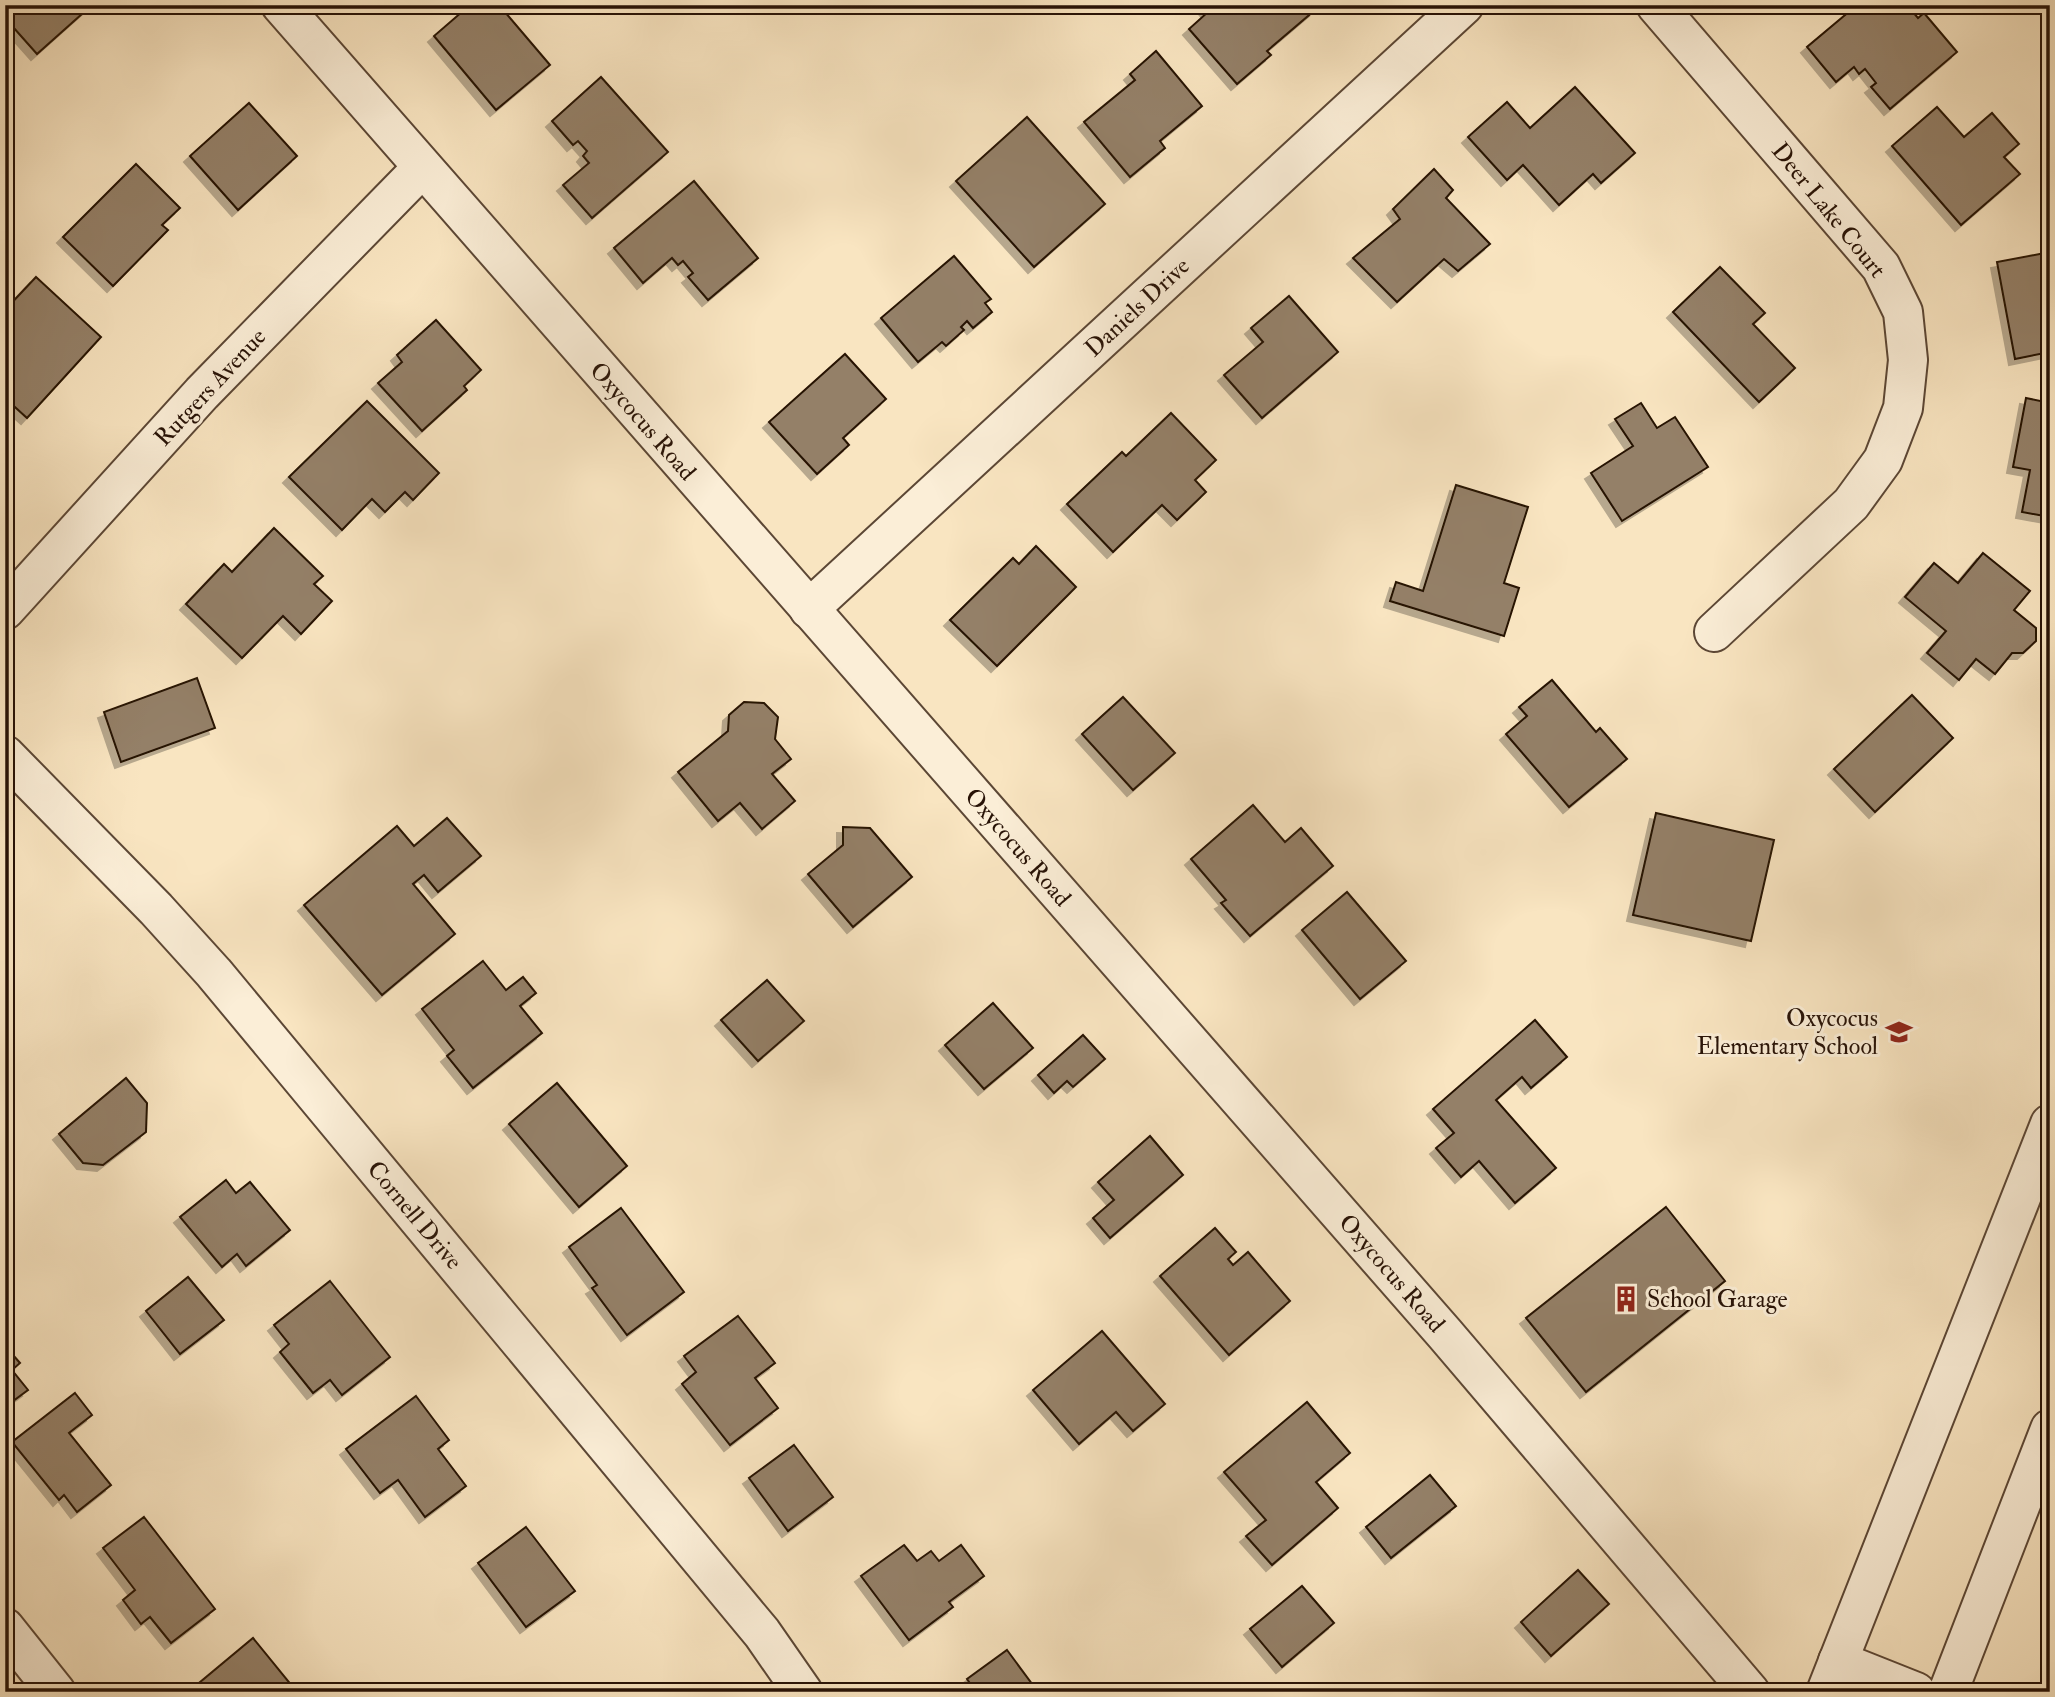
<svg xmlns="http://www.w3.org/2000/svg" width="2055" height="1697" font-family="'IM FELL Double Pica',serif">
<defs>
<filter id="shadow"><feDropShadow dx="-6" dy="6" stdDeviation="0" flood-color="#0004"/></filter>
</defs>
<rect width="100%" height="100%" fill="#f9e5c1"/>
<filter id="stains"><feTurbulence type="fractalNoise" baseFrequency=".00286" numOctaves="4"/><feColorMatrix values="0 0 0 0 .2 0 0 0 0 .09 0 0 0 0 .02 0 0 0 .5 -.17"/></filter>
<radialGradient id="worn" r=".72"><stop offset=".6" stop-color="#630" stop-opacity="0"/><stop offset="1" stop-color="#630" stop-opacity=".3"/></radialGradient>
<g fill="#948067" stroke="#271206" stroke-width="2" filter="url(#shadow)">
<path d="M 5,5 L 92,5 L 37,54 L 5,18 Z"/>
<path d="M 470,5 L 499,5 L 550,65 L 496,110 L 434,36 Z"/>
<path d="M 1202,5 L 1311,5 L 1315,10 L 1267,51 L 1271,55 L 1237,84 L 1189,29 L 1208,12 Z"/>
<path d="M 1857,5 L 1907,5 L 1918,18 L 1924,13 L 1957,52 L 1890,109 L 1871,87 L 1876,83 L 1865,69 L 1859,74 L 1854,67 L 1836,82 L 1807,47 Z"/>
<path d="M 1156,51 L 1202,106 L 1160,141 L 1165,148 L 1130,177 L 1084,122 L 1135,80 L 1130,74 Z"/>
<path d="M 601,77 L 668,152 L 592,218 L 563,185 L 589,163 L 583,156 L 587,151 L 578,141 L 573,145 L 552,121 Z"/>
<path d="M 1575,87 L 1635,153 L 1601,183 L 1593,174 L 1559,205 L 1523,165 L 1507,180 L 1468,137 L 1507,102 L 1530,128 Z"/>
<path d="M 249,103 L 297,156 L 238,210 L 190,156 Z"/>
<path d="M 1937,107 L 1964,137 L 1992,113 L 2019,144 L 2004,157 L 2020,174 L 1961,225 L 1892,146 Z"/>
<path d="M 1027,117 L 1105,204 L 1034,267 L 956,181 Z"/>
<path d="M 136,164 L 180,208 L 162,225 L 168,230 L 113,286 L 63,237 Z"/>
<path d="M 1434,169 L 1453,190 L 1446,198 L 1490,244 L 1458,271 L 1444,259 L 1397,302 L 1353,258 L 1400,219 L 1393,209 Z"/>
<path d="M 694,181 L 758,258 L 708,300 L 688,277 L 693,273 L 683,261 L 678,265 L 672,258 L 643,283 L 614,248 Z"/>
<path d="M 2050,252 L 2050,352 L 2015,359 L 1997,262 Z"/>
<path d="M 954,256 L 991,299 L 985,303 L 992,312 L 973,328 L 967,321 L 961,327 L 964,330 L 946,346 L 942,342 L 918,362 L 881,318 Z"/>
<path d="M 1720,267 L 1765,313 L 1753,324 L 1795,368 L 1759,402 L 1673,312 Z"/>
<path d="M 36,277 L 101,337 L 27,418 L 5,398 L 5,310 Z"/>
<path d="M 1289,296 L 1338,352 L 1262,418 L 1224,375 L 1263,342 L 1251,328 Z"/>
<path d="M 436,320 L 481,370 L 464,386 L 467,390 L 422,431 L 378,383 L 402,362 L 397,355 Z"/>
<path d="M 845,354 L 886,399 L 843,438 L 849,445 L 817,474 L 769,422 Z"/>
<path d="M 2026,398 L 2050,403 L 2050,517 L 2022,512 L 2030,470 L 2013,467 Z"/>
<path d="M 367,401 L 439,473 L 413,500 L 405,492 L 385,512 L 372,499 L 342,530 L 289,477 Z"/>
<path d="M 1641,403 L 1657,428 L 1675,417 L 1708,467 L 1622,521 L 1591,473 L 1633,446 L 1615,419 Z"/>
<path d="M 1171,413 L 1216,460 L 1195,480 L 1206,492 L 1177,520 L 1162,505 L 1113,552 L 1067,504 L 1122,452 L 1126,456 Z"/>
<path d="M 1456,485 L 1528,507 L 1504,583 L 1519,588 L 1504,636 L 1390,601 L 1396,582 L 1423,591 Z"/>
<path d="M 274,528 L 323,576 L 314,584 L 332,601 L 301,634 L 283,616 L 242,658 L 186,604 L 224,564 L 232,572 Z"/>
<path d="M 1036,546 L 1076,587 L 997,666 L 950,620 L 1013,558 L 1019,564 Z"/>
<path d="M 1983,553 L 2030,591 L 2014,610 L 2036,628 L 2036,641 L 2023,653 L 2012,653 L 1995,674 L 1976,659 L 1959,680 L 1927,653 L 1946,631 L 1905,597 L 1934,563 L 1958,583 Z"/>
<path d="M 197,678 L 215,728 L 121,762 L 104,712 Z"/>
<path d="M 1552,680 L 1596,732 L 1600,728 L 1627,759 L 1569,807 L 1506,734 L 1527,716 L 1519,707 Z"/>
<path d="M 1912,695 L 1953,738 L 1875,812 L 1834,769 Z"/>
<path d="M 1123,697 L 1175,753 L 1133,790 L 1082,734 Z"/>
<path d="M 744,702 L 764,703 L 778,717 L 775,739 L 791,759 L 772,774 L 795,801 L 762,829 L 740,803 L 718,821 L 678,772 L 728,731 L 729,715 Z"/>
<path d="M 1253,805 L 1285,842 L 1301,828 L 1333,866 L 1250,936 L 1221,903 L 1226,900 L 1191,859 Z"/>
<path d="M 1656,813 L 1774,840 L 1751,941 L 1633,915 Z"/>
<path d="M 447,818 L 481,856 L 438,892 L 424,875 L 413,884 L 455,934 L 382,995 L 304,905 L 397,826 L 414,846 Z"/>
<path d="M 843,827 L 870,828 L 912,877 L 853,927 L 808,874 L 843,845 Z"/>
<path d="M 1347,892 L 1406,961 L 1360,999 L 1302,930 Z"/>
<path d="M 483,961 L 506,990 L 523,977 L 536,993 L 520,1006 L 542,1033 L 473,1088 L 447,1056 L 454,1050 L 422,1009 Z"/>
<path d="M 767,980 L 804,1021 L 758,1061 L 721,1020 Z"/>
<path d="M 993,1003 L 1033,1048 L 984,1089 L 945,1045 Z"/>
<path d="M 1535,1020 L 1567,1057 L 1531,1088 L 1522,1077 L 1496,1100 L 1556,1168 L 1515,1203 L 1479,1161 L 1461,1177 L 1436,1148 L 1454,1133 L 1433,1109 Z"/>
<path d="M 1083,1035 L 1105,1059 L 1073,1087 L 1067,1081 L 1054,1093 L 1038,1075 Z"/>
<path d="M 126,1078 L 147,1103 L 146,1132 L 103,1165 L 83,1163 L 59,1134 Z"/>
<path d="M 557,1083 L 627,1166 L 579,1207 L 509,1124 Z"/>
<path d="M 1150,1136 L 1183,1175 L 1110,1238 L 1093,1218 L 1114,1200 L 1098,1182 Z"/>
<path d="M 226,1180 L 236,1193 L 250,1182 L 290,1230 L 246,1266 L 237,1254 L 222,1267 L 180,1217 Z"/>
<path d="M 1666,1207 L 1725,1281 L 1586,1392 L 1526,1318 Z"/>
<path d="M 621,1208 L 684,1292 L 627,1335 L 592,1288 L 597,1285 L 569,1247 Z"/>
<path d="M 1215,1228 L 1236,1252 L 1228,1259 L 1233,1265 L 1248,1252 L 1290,1301 L 1229,1355 L 1160,1276 Z"/>
<path d="M 188,1277 L 224,1320 L 180,1354 L 146,1311 Z"/>
<path d="M 330,1281 L 390,1357 L 342,1395 L 330,1380 L 313,1393 L 280,1352 L 289,1344 L 274,1325 Z"/>
<path d="M 738,1316 L 775,1363 L 755,1378 L 778,1408 L 730,1445 L 682,1384 L 696,1372 L 684,1356 Z"/>
<path d="M 1102,1331 L 1165,1404 L 1133,1431 L 1116,1412 L 1079,1444 L 1033,1390 Z"/>
<path d="M 6,1347 L 20,1363 L 12,1370 L 28,1390 L 5,1407 Z"/>
<path d="M 75,1393 L 92,1415 L 69,1433 L 111,1485 L 77,1512 L 64,1495 L 59,1500 L 12,1442 Z"/>
<path d="M 416,1396 L 449,1440 L 438,1449 L 466,1486 L 425,1517 L 398,1480 L 380,1493 L 346,1449 Z"/>
<path d="M 1307,1402 L 1350,1453 L 1316,1482 L 1338,1508 L 1272,1565 L 1246,1536 L 1266,1520 L 1224,1472 Z"/>
<path d="M 794,1445 L 833,1497 L 788,1531 L 749,1478 Z"/>
<path d="M 1430,1475 L 1456,1506 L 1391,1558 L 1366,1527 Z"/>
<path d="M 144,1517 L 215,1609 L 171,1643 L 150,1617 L 141,1624 L 123,1600 L 135,1590 L 103,1548 Z"/>
<path d="M 526,1527 L 575,1591 L 526,1627 L 478,1563 Z"/>
<path d="M 904,1545 L 917,1561 L 931,1551 L 939,1561 L 961,1545 L 984,1576 L 949,1602 L 953,1607 L 909,1640 L 861,1576 Z"/>
<path d="M 1578,1570 L 1609,1604 L 1551,1656 L 1521,1622 Z"/>
<path d="M 1302,1586 L 1334,1623 L 1282,1667 L 1250,1629 Z"/>
<path d="M 253,1638 L 297,1692 L 196,1692 L 193,1688 Z"/>
<path d="M 1007,1650 L 1038,1692 L 976,1692 L 967,1679 Z"/>
</g>
<g fill="none" stroke-linecap="round" stroke-linejoin="round">
<g stroke="#5c4735" stroke-width="42">
<g id="minor">
<path d="M 281,5 L 1445,1334 L 1750,1692"/>
<path d="M 1656,5 L 1881,267 L 1903,312 L 1908,360 L 1903,408 L 1883,460 L 1851,504 L 1714,632"/>
<path d="M 809,609 L 1464,5"/>
<path d="M 5,610 L 202,393 L 421,169"/>
<path d="M 5,755 L 156,909 L 214,973 L 762,1633 L 803,1692"/>
<path d="M 5,1628 L 56,1692"/>
<path d="M 1838,1661 L 1916,1692"/>
<path d="M 1826,1692 L 2050,1124"/>
<path d="M 1948,1692 L 2050,1429"/>
</g>
</g>
<use href="#minor" stroke="#fbeed7" stroke-width="38"/>
</g>
<defs>
<g id="school-bare" transform="scale(2.1)"><path d="M0-5L7-2L0 1L-7-2ZM-4 1L0 2.5L4 1V4Q0 6-4 4Z" fill="#8f2418" stroke="#fbeed7" stroke-width="2.5" paint-order="stroke"/></g>
<g id="building-bare" transform="scale(2.1)"><path d="M-4-6H4V6H1V3H-1V6H-4ZM-2.5-4.3h1.7v1.8h-1.7ZM.8-4.3h1.7v1.8H.8ZM-2.5-1h1.7V.8h-1.7ZM.8-1h1.7V.8H.8Z" fill="#8f2418" stroke="#fbeed7" stroke-width="2.5" paint-order="stroke"/></g>
</defs>
<g fill-rule="evenodd">
<use href="#school-bare" x="1899" y="1032"/>
<use href="#building-bare" x="1626" y="1299"/>
</g>
<g text-anchor="middle" stroke-width="6" stroke-linejoin="round" paint-order="stroke">
<g font-size="24" fill="#271206" stroke="#fbeed7">
<text transform="translate(1829 210) rotate(51)" y="8">Deer Lake Court</text>
<text transform="translate(1137 307) rotate(-43)" y="8">Daniels Drive</text>
<text transform="translate(210 387) rotate(-47)" y="8">Rutgers Avenue</text>
<text transform="translate(643 421) rotate(49)" y="8">Oxycocus Road</text>
<text transform="translate(1018 847) rotate(49)" y="8">Oxycocus Road</text>
<text transform="translate(415 1215) rotate(50)" y="8">Cornell Drive</text>
<text transform="translate(1392 1273) rotate(49)" y="8">Oxycocus Road</text>
</g>
<g font-size="24" fill="#271206" stroke="#fbeed7" text-anchor="end">
<text x="1878" y="1026">Oxycocus<tspan x="1878" dy="28">Elementary School</tspan></text>
<text x="1647" y="1307" text-anchor="start">School Garage</text>
</g>
</g>
<rect width="2055" height="1697" fill="none" stroke="#f9e5c1" stroke-width="28"/>
<rect x="7" y="7" width="2041" height="1683" fill="none" stroke="#271206" stroke-width="3.5"/>
<rect x="14" y="14" width="2027" height="1669" fill="none" stroke="#271206" stroke-width="2"/>
<rect width="100%" height="100%" filter="url(#stains)"/>
<rect width="100%" height="100%" fill="url(#worn)"/>
</svg>
